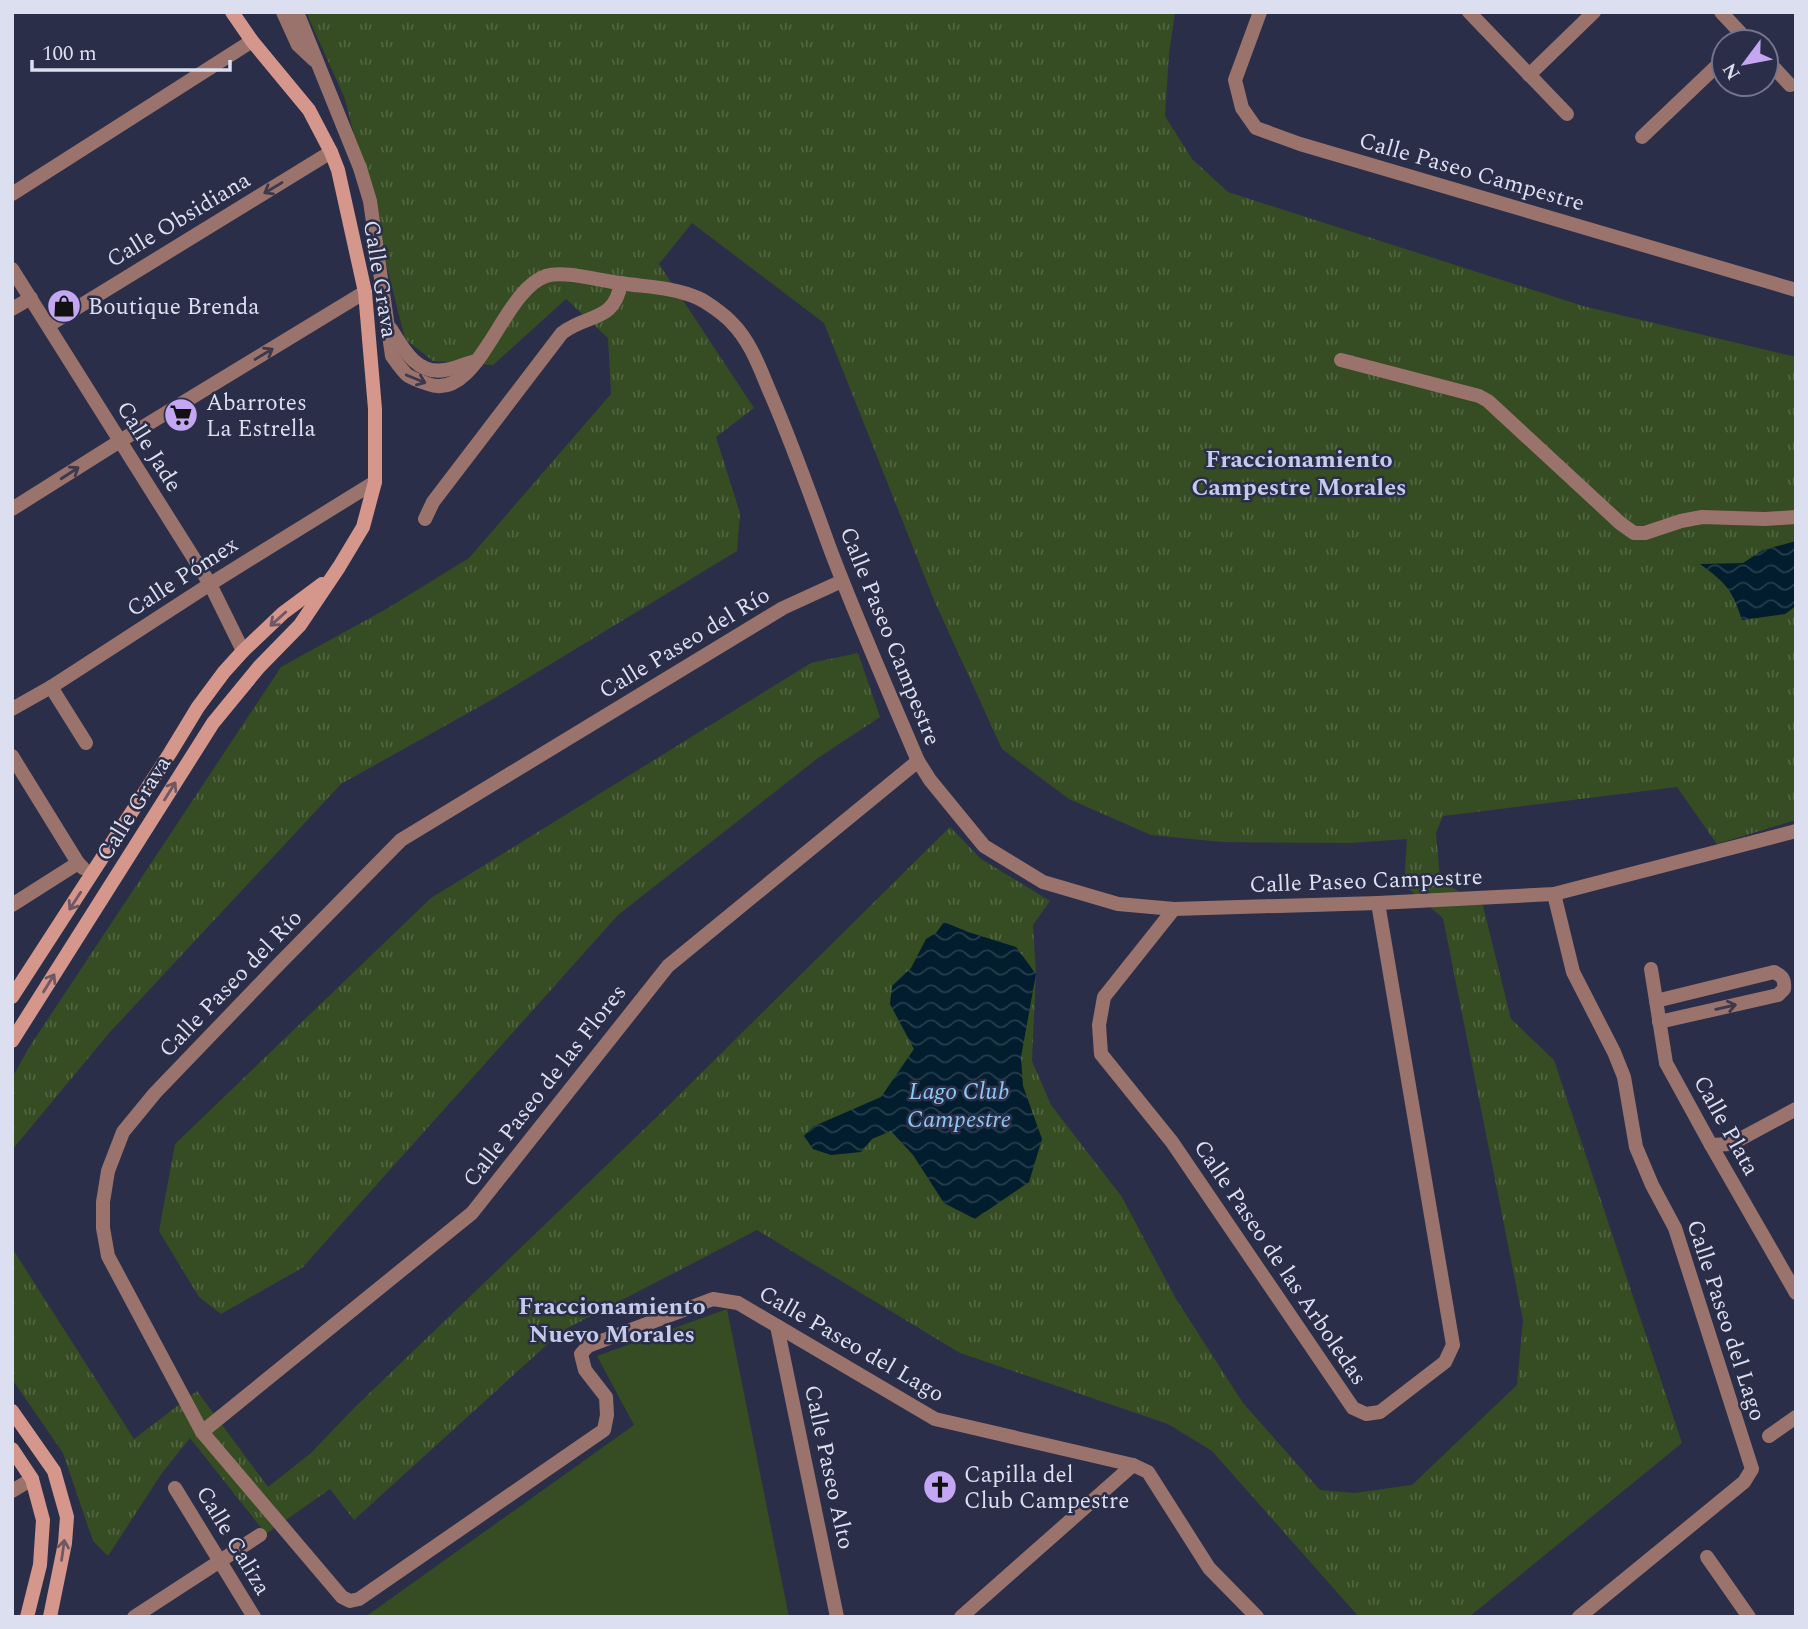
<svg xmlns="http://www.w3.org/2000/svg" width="1808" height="1629" font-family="Spectral,serif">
<defs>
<pattern id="grass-tufts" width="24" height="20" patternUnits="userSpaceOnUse" patternTransform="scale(1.75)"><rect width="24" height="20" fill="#364c22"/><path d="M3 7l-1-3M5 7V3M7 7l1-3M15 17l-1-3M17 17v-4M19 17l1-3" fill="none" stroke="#526542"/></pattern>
<pattern id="water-waves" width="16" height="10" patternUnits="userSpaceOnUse" patternTransform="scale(1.75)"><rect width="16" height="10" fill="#021d2d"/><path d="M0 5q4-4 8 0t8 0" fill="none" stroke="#263d4c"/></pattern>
</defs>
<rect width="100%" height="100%" fill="#2b2e48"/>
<g fill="url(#grass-tufts)">
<path d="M 306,12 L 1175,12 L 1169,54 L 1165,116 L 1192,159 L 1228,192 L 1583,306 L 1796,357 L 1796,820 L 1717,844 L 1677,787 L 1443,816 L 1436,833 L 1440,880 L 1483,906 L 1511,1019 L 1554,1060 L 1682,1443 L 1469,1617 L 1359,1617 L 1212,1451 L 1168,1424 L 960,1353 L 757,1230 L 562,1331 L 354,1520 L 330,1489 L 266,1534 L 190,1438 L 162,1473 L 108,1556 L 93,1541 L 63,1453 L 12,1379 L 12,1248 L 134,1439 L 197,1391 L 268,1487 L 311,1453 L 354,1408 L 663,1111 L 950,827 L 981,859 L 1050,901 L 1033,925 L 1036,974 L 1032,1061 L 1051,1105 L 1122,1197 L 1176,1299 L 1243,1403 L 1320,1490 L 1354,1493 L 1412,1485 L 1517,1385 L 1523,1320 L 1443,918 L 1404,885 L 1407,839 L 1350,843 L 1222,842 L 1151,835 L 1069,799 L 1002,749 L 934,600 L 824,323 L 692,223 L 659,264 L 754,408 L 716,437 L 740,513 L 737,551 L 493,699 L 341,784 L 110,1032 L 12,1150 L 12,1078 L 28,1049 L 281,667 L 388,608 L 469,558 L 611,394 L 608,338 L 566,299 L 493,365 L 433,361 L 405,339 L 345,99 Z"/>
<path d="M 858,653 L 880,717 L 818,758 L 618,915 L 302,1268 L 221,1314 L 199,1297 L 159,1231 L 175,1144 L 431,898 L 811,663 Z"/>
</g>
<path fill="#364c22" d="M 727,1309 L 789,1617 L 365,1617 L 634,1425 L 597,1356 Z"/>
<g fill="url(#water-waves)">
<path d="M 1796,541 L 1796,606 L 1785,614 L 1742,620 C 1732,589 1726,583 1700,564 L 1743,563 L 1763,550 Z"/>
<path d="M 944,922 L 968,932 L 1016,947 L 1036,974 L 1021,1057 L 1023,1086 L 1042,1139 L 1029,1182 L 975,1219 L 944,1203 L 913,1155 L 891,1131 L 872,1139 L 861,1152 L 831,1155 L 813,1149 L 804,1136 L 812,1127 L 881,1097 L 914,1049 L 890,1004 L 892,986 L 911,968 L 926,939 L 936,933 Z"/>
</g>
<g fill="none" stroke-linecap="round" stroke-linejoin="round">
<g stroke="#9a736c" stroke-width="14">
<path d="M 283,12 L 298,45 L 314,60"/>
<path d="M 297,12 L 360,168 L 370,201 L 392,356 C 406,376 405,376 428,384 C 479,403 502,290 546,276 C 564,270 600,281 620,283 C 646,287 673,287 698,298 C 707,302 726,316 732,323 C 752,343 761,372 772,397 C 793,446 811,496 829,546 C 856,618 888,690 918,761 L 930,780 L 984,846 L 1043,882 L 1118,904 L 1174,909 L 1378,903 L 1554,894 L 1796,831"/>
<path d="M 1260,12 L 1235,80 L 1242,108 L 1256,128 L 1300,144 L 1796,290"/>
<path d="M 1469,12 L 1567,114"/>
<path d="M 1721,12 L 1749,42"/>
<path d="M 1766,59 L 1790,85"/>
<path d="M 1529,75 L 1594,12"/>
<path d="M 1642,137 L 1724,59"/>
<path d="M 12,194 L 252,41"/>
<path d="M 12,269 L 210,584 L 243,651"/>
<path d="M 12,309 L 31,298"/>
<path d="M 49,325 L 331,152"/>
<path d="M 391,329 C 403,349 417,375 445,370 C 455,369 466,363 477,361"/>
<path d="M 1341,360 L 1479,396 L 1488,401 L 1620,523 L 1634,533 L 1645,533 L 1681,521 L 1702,517 L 1765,519 L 1796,517"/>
<path d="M 12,509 L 120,441 L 365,292"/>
<path d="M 425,519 L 433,502 L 562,333 C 588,313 614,323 621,283"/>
<path d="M 842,581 L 783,608 L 401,840 L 279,964 L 155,1093 L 123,1132 L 108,1171 L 103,1202 L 103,1228 L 108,1256 L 202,1432 L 342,1597 L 350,1601 L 359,1599 L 604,1430 L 607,1415 L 606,1397 L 585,1370 L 581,1354 L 588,1346 L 713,1299 L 738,1303 L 935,1419 L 1133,1465 L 1148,1472 L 1209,1568 L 1257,1617"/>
<path d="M 51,687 L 86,743"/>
<path d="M 12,709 L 51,687 L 210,584 L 375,482"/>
<path d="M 12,756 L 78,863"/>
<path d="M 1554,894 L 1573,972 L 1614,1052 L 1624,1077 L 1636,1147 L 1652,1185 L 1675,1228 L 1752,1469 L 1744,1482 L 1579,1617"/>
<path d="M 12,905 L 78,863 L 83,868"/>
<path d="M 1174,909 L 1104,997 L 1099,1025 L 1101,1054 L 1172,1142 L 1353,1408 L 1366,1414 L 1380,1412 L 1445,1362 L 1453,1345 L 1378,903"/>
<path d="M 1651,969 L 1666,1063 L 1711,1145 L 1796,1293"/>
<path d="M 1656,1001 L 1774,972 C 1783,976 1785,980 1784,989 L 1778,995 L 1659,1022"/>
<path d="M 1711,1145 L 1731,1144 L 1796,1109"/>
<path d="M 777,1326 L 837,1617"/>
<path d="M 202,1432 L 472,1213 L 668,966 L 918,761"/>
<path d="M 1769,1436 L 1796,1417"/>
<path d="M 175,1488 L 254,1617"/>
<path d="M 12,1491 L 32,1479"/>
<path d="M 1707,1557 L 1749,1617"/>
<path d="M 134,1617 L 260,1535"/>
<path d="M 961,1617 L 1133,1465"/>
</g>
<g stroke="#d5978c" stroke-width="14">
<path d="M 12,997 L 170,753 L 198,707 L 224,672 L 243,651 L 283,613 L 322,584"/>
<path d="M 12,1041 L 213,723 L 259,667 L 300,625 L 339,567 L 363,527 L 375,482 L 375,409 L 365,292 L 338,170 L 331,152 L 309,110 L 252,41 L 232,12"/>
<path d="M 12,1411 L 54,1471 L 67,1517 L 65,1543 L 50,1617"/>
<path d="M 12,1449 L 32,1479 L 43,1520 L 40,1565 L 27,1617"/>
</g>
</g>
<defs><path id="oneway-shaft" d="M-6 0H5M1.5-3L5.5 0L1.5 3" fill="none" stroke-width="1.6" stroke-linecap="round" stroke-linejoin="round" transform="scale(1.75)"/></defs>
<g stroke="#3c384d">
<use href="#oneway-shaft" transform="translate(273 188) rotate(149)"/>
<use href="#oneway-shaft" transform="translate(264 354) rotate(-31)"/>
<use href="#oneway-shaft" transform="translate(416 379) rotate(22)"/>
<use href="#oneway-shaft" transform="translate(70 473) rotate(-33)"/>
<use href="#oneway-shaft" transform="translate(1726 1007) rotate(-13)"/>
</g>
<g stroke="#6f5863">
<use href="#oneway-shaft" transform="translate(278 619) rotate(138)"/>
<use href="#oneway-shaft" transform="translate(170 791) rotate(-58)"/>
<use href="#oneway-shaft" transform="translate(75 901) rotate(123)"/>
<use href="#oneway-shaft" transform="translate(49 983) rotate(-58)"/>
<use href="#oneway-shaft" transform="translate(63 1550) rotate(-82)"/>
</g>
<defs>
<g id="shop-disc" transform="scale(1.75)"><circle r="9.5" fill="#c3a7f2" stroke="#2b2e48"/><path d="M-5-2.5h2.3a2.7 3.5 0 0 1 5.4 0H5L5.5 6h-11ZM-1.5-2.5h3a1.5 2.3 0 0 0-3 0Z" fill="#111"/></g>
<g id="supermarket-disc" transform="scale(1.75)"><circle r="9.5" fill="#c3a7f2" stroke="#2b2e48"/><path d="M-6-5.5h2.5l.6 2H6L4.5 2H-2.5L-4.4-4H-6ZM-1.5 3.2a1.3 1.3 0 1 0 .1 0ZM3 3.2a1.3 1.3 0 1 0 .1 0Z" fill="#111"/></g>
<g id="church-disc" transform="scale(1.75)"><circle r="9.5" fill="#c3a7f2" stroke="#2b2e48"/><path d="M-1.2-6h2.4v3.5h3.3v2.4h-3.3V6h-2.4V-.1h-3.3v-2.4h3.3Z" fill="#111"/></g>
</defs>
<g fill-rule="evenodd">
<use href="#shop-disc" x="64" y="306"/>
<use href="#supermarket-disc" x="181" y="415"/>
<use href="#church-disc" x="940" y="1487"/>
</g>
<g text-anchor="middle" stroke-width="5" stroke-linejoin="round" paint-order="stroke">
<g font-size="23" fill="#dcdff0" stroke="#2b2e48">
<text transform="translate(1472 171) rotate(16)" y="8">Calle Paseo Campestre</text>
<text transform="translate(178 219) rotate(-31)" y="8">Calle Obsidiana</text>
<text transform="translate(381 279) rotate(81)" y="8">Calle Grava</text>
<text transform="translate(150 446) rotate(58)" y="8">Calle Jade</text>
<text transform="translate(182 576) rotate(-33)" y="8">Calle Pómex</text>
<text transform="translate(891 636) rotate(68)" y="8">Calle Paseo Campestre</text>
<text transform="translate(684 642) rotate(-31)" y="8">Calle Paseo del Río</text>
<text transform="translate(133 808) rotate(-58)" y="8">Calle Grava</text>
<text transform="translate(1366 880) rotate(-2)" y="8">Calle Paseo Campestre</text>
<text transform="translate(230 983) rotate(-46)" y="8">Calle Paseo del Río</text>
<text transform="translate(544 1085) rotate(-52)" y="8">Calle Paseo de las Flores</text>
<text transform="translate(1727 1125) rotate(61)" y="8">Calle Plata</text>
<text transform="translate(1281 1262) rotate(56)" y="8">Calle Paseo de las Arboledas</text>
<text transform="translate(1727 1320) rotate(72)" y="8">Calle Paseo del Lago</text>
<text transform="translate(852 1343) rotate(30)" y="8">Calle Paseo del Lago</text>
<text transform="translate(830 1467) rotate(78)" y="8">Calle Paseo Alto</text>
<text transform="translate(234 1540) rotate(59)" y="8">Calle Caliza</text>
</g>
<g font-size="23" fill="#dcdff0" stroke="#2b2e48" text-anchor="start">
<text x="88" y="314">Boutique Brenda</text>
<text x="206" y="410">Abarrotes<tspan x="206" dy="26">La Estrella</tspan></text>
<text x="964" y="1482">Capilla del<tspan x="964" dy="26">Club Campestre</tspan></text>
</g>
<g font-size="24" font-weight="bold" fill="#c5cbec" stroke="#2b2e48">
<text x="1299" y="467">Fraccionamiento<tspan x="1299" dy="28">Campestre Morales</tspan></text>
<text x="612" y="1314">Fraccionamiento<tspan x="612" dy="28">Nuevo Morales</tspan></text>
</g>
<g font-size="24" font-style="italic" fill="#8bc8f2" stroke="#2b2e48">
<text x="959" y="1099">Lago Club<tspan x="959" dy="28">Campestre</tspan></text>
</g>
</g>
<rect width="1808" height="1629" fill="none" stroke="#dcdff0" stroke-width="28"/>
<g transform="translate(1745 63) rotate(238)"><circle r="33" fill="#2b2e48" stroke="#72758b" stroke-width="2"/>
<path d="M0-5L12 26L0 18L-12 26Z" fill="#c3a7f2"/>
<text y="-10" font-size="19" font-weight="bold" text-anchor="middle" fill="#dcdff0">N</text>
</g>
<path d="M32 60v10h198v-10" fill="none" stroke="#dcdff0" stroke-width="3.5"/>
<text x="42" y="60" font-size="21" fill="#dcdff0" stroke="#2b2e48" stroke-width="5" paint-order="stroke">100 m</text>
</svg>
